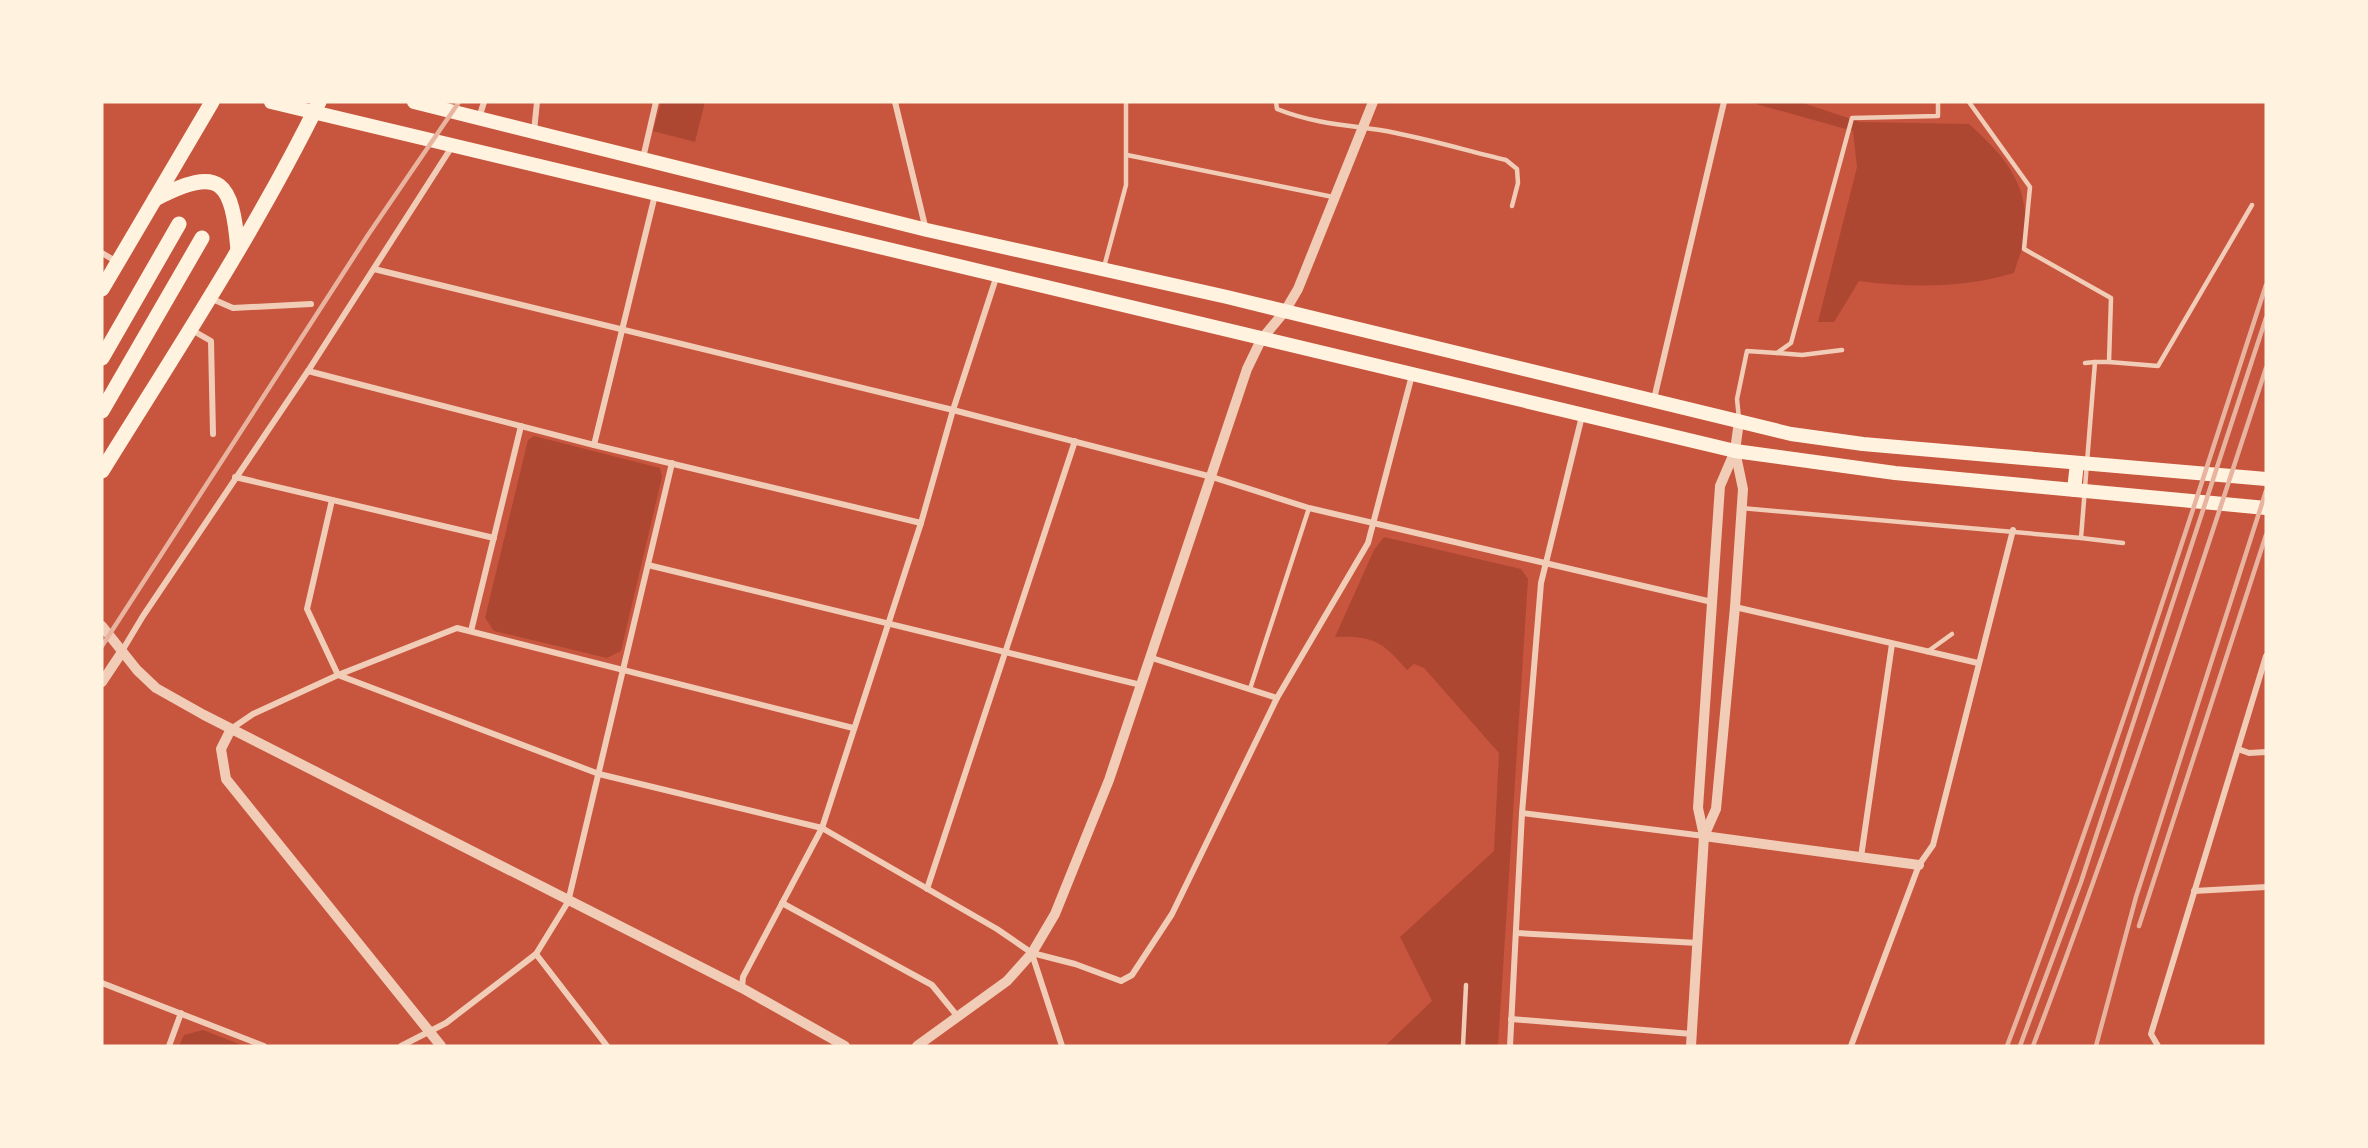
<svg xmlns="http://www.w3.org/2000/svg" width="2368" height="1148" font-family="'PT Sans',sans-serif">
<rect width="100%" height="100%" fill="#c8553d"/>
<g fill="#ae4732">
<path d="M 661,102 L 705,102 L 695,142 L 653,131 Z"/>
<path d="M 1749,102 L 1800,102 L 1860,122 L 1969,124 C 2002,154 2026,179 2026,227 C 2026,241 2018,259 2014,273 C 1964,288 1910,288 1859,281 L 1834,322 L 1818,322 L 1857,167 L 1853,131 Z"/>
<path d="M 534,436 L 660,468 L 662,477 L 621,651 L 607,658 L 494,631 L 485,618 L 528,440 Z"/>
<path d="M 1384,537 L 1521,569 L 1528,579 L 1498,1046 L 1385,1046 L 1432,1001 L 1400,937 L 1494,851 L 1499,753 L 1424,668 L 1414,664 L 1407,670 C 1383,642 1373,635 1335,637 L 1374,550 Z"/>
<path d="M 203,1030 L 244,1046 L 179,1046 L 184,1035 Z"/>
</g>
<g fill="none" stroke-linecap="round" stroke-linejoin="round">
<g stroke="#f1ccb7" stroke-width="4.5">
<path d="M 1276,102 L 1277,109 C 1312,123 1344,125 1380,130 C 1422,137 1464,150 1506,160 L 1517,169 L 1518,183 L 1512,206"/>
<path d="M 1127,155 L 1333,197"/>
<path d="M 1104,267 L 1126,185 L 1126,102"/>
<path d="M 1777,353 L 1802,355 L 1842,350"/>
<path d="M 2109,362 L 2158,366 L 2252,205"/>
<path d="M 2085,363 L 2095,362"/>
<path d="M 1739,419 L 1737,399 L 1747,351 L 1777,353 L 1791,343 L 1852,118 L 1938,116 L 1938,102"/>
<path d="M 1741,508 L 2081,538 L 2095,362 L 2109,362 L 2111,298 L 2024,249 L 2030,187 L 1969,102"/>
<path d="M 2081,538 L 2123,543"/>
<path d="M 1927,652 L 1952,634"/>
<path d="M 1250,689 L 1309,508"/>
<path d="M 1463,1046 L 1466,985"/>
</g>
<g stroke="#f1ccb7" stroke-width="6">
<path d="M 895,102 L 926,230"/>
<path d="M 479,118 L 484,102"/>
<path d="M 534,131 L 537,102"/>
<path d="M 643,158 L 656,102"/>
<path d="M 102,253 L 117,262"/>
<path d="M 374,269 L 953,410 L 1212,477 L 1309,508 L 1712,602"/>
<path d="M 210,298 L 233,308 L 311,304"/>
<path d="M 190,329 L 211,341 L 213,434"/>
<path d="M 308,371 L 594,445 L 921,523"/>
<path d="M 1654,399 L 1724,102"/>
<path d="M 594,445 L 655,195"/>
<path d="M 235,477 L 494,538"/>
<path d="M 332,500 L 307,609 L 338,675 L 599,774 L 822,828 L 997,929 L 1032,953 L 1075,964 L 1121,981 L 1132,975 L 1172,914 L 1277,698 L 1368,543 L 1412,375"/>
<path d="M 648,565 L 1141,685"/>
<path d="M 1735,607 L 1978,663"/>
<path d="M 471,631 L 521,426"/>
<path d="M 122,651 L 143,616 L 308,371 L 453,145"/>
<path d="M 1152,658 L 1277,698"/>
<path d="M 231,729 L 253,714 L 338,675 L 457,628 L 853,728"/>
<path d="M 2238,749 L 2249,753 L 2266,752"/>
<path d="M 1522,813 L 1704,836"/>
<path d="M 1861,857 L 1892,644"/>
<path d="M 927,889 L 1075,441"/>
<path d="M 2194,891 L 2266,887"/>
<path d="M 782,903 L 932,985 L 958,1017"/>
<path d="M 1516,933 L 1698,943"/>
<path d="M 536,954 L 607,1046"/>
<path d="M 1032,954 L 1062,1046"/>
<path d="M 102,983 L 264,1046"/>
<path d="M 742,988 L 743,977 L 822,828 L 921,523 L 953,410 L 997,275"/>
<path d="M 1511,1019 L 1692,1034"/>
<path d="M 169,1046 L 181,1013"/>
<path d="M 401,1046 L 446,1023 L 536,954 L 568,902 L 672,463"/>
<path d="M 1510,1046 L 1522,813 L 1541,583 L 1582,416"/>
<path d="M 1851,1046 L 1919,865 L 1933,845 L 2013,530"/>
<path d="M 2158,1046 L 2151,1034 L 2266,656"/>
</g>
<g stroke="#f1ccb7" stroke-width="10">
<path d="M 102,626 L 137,670 L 156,688 L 204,715 L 742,988 L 845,1046"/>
<path d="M 102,682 L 122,652"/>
<path d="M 231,729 L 221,749 L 226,779 L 441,1046"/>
<path d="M 1704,836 L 1716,809 L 1735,607 L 1743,489 L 1735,451"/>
<path d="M 1704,836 L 1919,865"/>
<path d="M 917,1046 L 1007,981 L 1032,953 L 1055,914 L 1109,780 L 1247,369 L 1261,340 L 1285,311 L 1298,289 L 1373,102"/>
<path d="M 1691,1046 L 1704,836 L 1698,808 L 1720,486 L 1735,451 L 1739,421"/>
</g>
<g stroke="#fff3e0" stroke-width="14">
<path d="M 271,102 L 1735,451 L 1895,473 L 2266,508"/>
<path d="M 414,102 L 927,230 L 1227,297 L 1791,434 L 1863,444 L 2266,479"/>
<path d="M 2074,490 L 2077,463"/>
</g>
<g stroke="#fff3e0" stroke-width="15">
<path d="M 155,199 C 222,164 232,182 238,250"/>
<path d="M 102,289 L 212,102"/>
<path d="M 102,358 L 179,224"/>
<path d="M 102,411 L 202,238"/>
<path d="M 102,471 C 177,350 256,230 319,102"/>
</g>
<g stroke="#e9b49f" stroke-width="4.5">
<path d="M 102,646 L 368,235 L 459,102"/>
<path d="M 2139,926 L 2266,535"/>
<path d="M 2007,1046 C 2102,795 2183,540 2266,285"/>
<path d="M 2020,1046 L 2081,882 L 2266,318"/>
<path d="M 2033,1046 C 2118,822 2192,595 2266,368"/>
<path d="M 2096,1046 L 2136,897 L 2266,491"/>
</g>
</g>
<rect width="2368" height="1148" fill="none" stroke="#fff3e0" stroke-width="207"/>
</svg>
